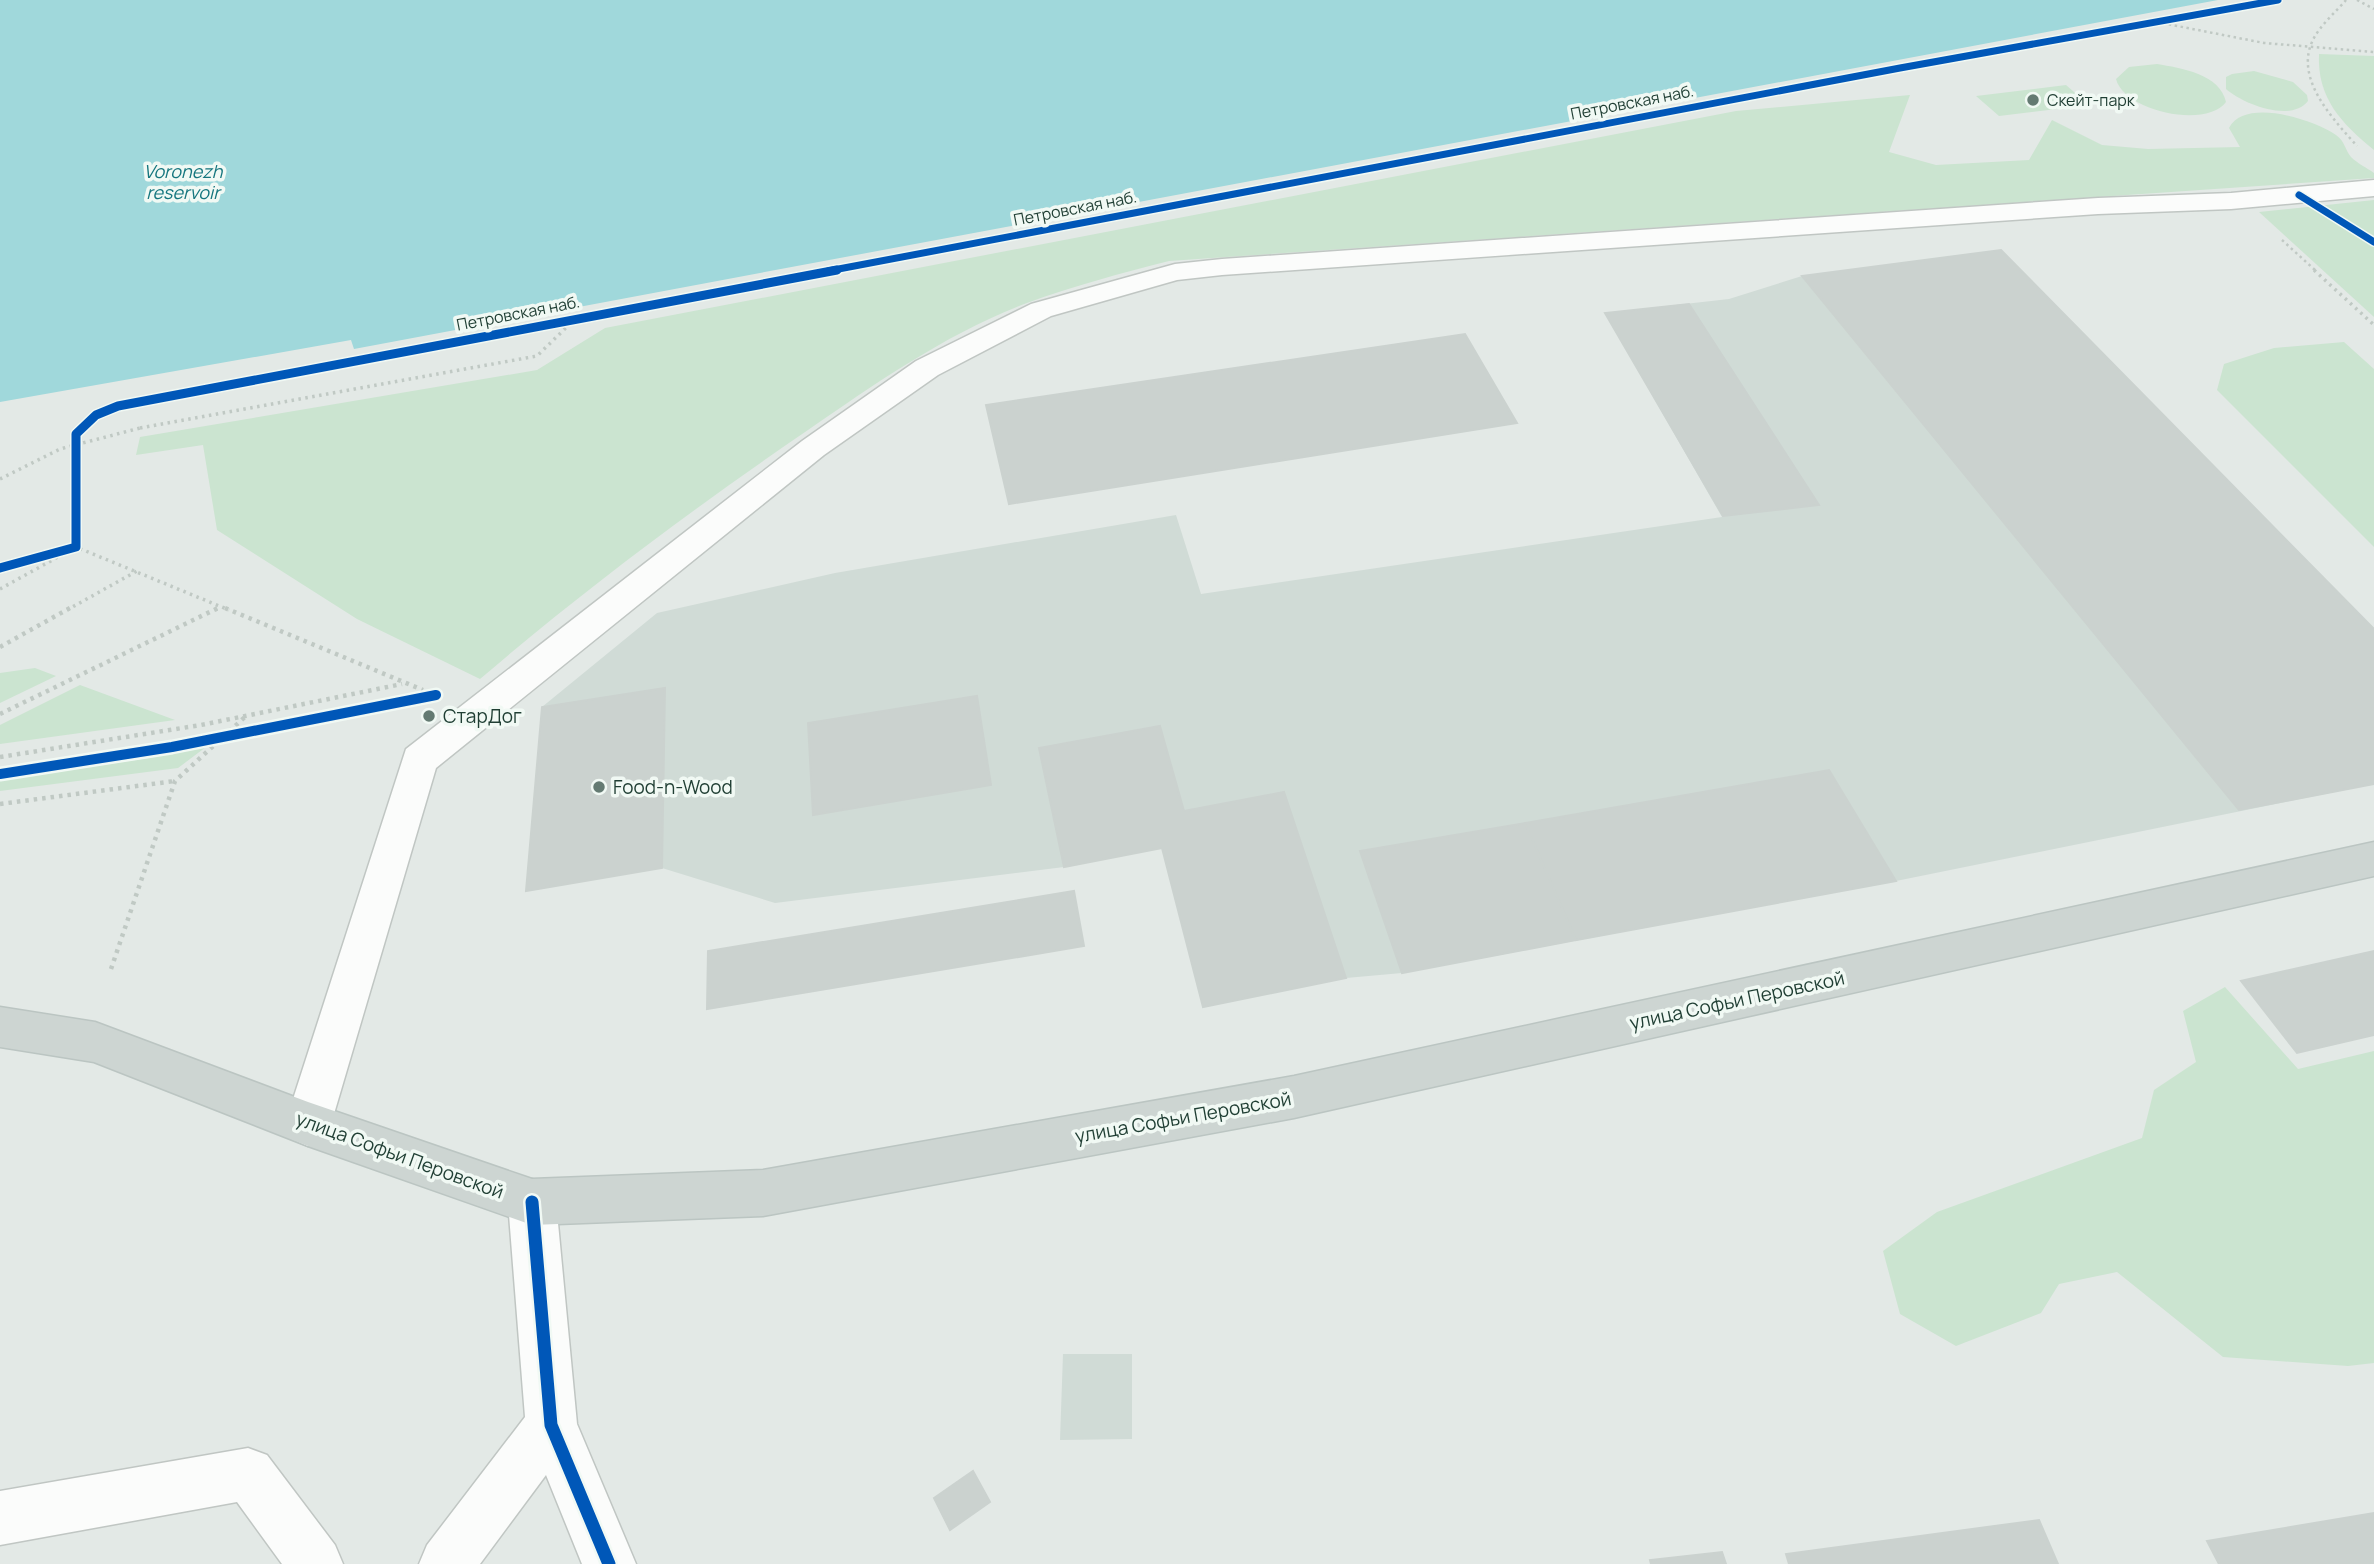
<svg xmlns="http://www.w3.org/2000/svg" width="2374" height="1564" font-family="Manrope,sans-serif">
<rect width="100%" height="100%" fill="#e3e9e6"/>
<g fill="#d0dbd6">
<path d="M 2001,250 L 2374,629 L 2374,784 L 1896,881 L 1402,973 L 1346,978 L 1203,1007 L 1162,848 L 1064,867 L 775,903 L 662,868 L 526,891 L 542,707 L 657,613 L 835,573 L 1176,515 L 1201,594 L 1722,517 L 1605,313 L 1729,299 L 1802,276 Z"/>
<path d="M 1063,1354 L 1132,1354 L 1132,1439 L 1060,1440 Z"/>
</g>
<g fill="#cbe4d0">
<path d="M 2319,54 L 2374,56 L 2374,150 C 2341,123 2317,98 2319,54 Z"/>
<path d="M 2157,64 C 2181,68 2220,74 2226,102 C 2206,129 2124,111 2116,79 L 2129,67 Z"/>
<path d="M 2254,71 L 2293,82 L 2307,95 L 2308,101 C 2291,123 2243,104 2226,89 L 2226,77 L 2232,74 Z"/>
<path d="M 2066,85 L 2089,105 L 1999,116 L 1976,96 Z"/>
<path d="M 1910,95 L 1889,152 L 1936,165 L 2029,160 L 2052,120 L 2102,145 L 2148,149 L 2240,147 L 2229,128 C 2245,97 2314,120 2336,135 C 2345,141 2345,150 2351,157 C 2357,163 2367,168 2374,173 L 2374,178 L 1169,261 C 1122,273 1073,286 1027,303 C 949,332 876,383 808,430 C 694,508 584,590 480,679 L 357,619 L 217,530 L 203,445 L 136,455 L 140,437 L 537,370 L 605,328 L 1736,111 Z"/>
<path d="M 2374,200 L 2374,317 L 2259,212 Z"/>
<path d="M 2344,342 L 2374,369 L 2374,547 L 2217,390 L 2224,364 L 2274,348 Z"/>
<path d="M 35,668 L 56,676 L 0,703 L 0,673 Z"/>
<path d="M 80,685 L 175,720 L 0,744 L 0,725 Z"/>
<path d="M 210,744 L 178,768 L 0,791 L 0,780 L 149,758 Z"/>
<path d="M 2225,987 L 2298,1069 L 2374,1051 L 2374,1363 L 2348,1366 L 2223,1357 L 2117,1272 L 2059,1284 L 2041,1313 L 1956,1346 L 1900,1314 L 1883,1251 L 1937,1212 L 2142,1138 L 2154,1090 L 2196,1062 L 2183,1011 Z"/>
</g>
<path fill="#a0d8db" d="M 0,0 L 2218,0 L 354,349 L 351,340 L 0,402 Z"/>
<g fill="#cbd2cf" stroke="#cbd2cf" stroke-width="2">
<path d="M 2001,250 L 2374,629 L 2374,784 L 2239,810 L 1802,276 Z"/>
<path d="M 1689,304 L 1819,505 L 1723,516 L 1605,313 Z"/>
<path d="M 1465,334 L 1517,423 L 1009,504 L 986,405 Z"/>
<path d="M 665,688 L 662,868 L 526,891 L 542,707 Z"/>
<path d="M 977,696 L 991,785 L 813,815 L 808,723 Z"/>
<path d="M 1160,726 L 1184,811 L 1284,792 L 1346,978 L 1203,1007 L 1162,848 L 1064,867 L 1039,748 Z"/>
<path d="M 1829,770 L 1896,881 L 1576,940 L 1525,823 Z"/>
<path d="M 1525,823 L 1576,940 L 1402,973 L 1360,851 Z"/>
<path d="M 1074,891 L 1084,946 L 707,1009 L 708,951 Z"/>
<path d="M 2374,951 L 2374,1035 L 2297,1053 L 2241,981 Z"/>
<path d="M 973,1471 L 990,1502 L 950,1530 L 934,1498 Z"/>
<path d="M 2374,1513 L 2374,1564 L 2219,1564 L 2207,1541 Z"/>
<path d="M 2039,1520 L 2058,1564 L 1789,1564 L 1786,1554 Z"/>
<path d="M 1722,1552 L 1726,1564 L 1651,1564 L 1650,1560 Z"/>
</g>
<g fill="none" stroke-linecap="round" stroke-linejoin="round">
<g stroke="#c0c6c3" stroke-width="3">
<g id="minor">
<path d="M 2374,180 L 2374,196 L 2231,209 L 2098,214 L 1222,275 L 1177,280 L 1051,316 L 938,375 L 824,455 L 436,768 L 331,1124 L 324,1139 L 308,1146 L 292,1139 L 285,1124 L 406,749 L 802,441 L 916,361 L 1031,304 L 1175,264 L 1222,259 L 2098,198 L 2231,193 Z"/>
<path d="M 532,1179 L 549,1185 L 556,1202 L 577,1424 L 636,1564 L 582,1564 L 546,1475 L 480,1564 L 419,1564 L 427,1545 L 525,1417 L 508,1202 L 515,1185 Z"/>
<path d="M 248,1448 L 267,1455 L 335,1545 L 343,1564 L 282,1564 L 237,1502 L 0,1545 L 0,1491 Z"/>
</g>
</g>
<g stroke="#bbc5c2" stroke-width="3">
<path id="major" d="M 2374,842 L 2374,876 L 1294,1118 L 763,1216 L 532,1225 L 308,1146 L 94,1062 L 0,1047 L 0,1007 L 95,1022 L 308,1102 L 532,1179 L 763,1170 L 1294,1076 Z"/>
</g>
<g stroke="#c0c9c4" stroke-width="2.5" stroke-dasharray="2.5 3.5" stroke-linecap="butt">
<path d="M 2346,0 C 2335,13 2319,26 2312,42 C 2295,80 2334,120 2357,146"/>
<path d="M 2357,0 L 2374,9"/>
<path d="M 2157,22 L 2264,43 L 2374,52"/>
<path d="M 2282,240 L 2316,271"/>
<path d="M 828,271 L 1900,68 L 2278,0"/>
</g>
<g stroke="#c0c9c4" stroke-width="3.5" stroke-dasharray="2.5 4.5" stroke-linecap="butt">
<path d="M 2314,270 L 2374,325"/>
<path d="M 140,428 L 537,356 L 576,318"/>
<path d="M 76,547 L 76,434 L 96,415 L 118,406 L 837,270"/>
<path d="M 0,568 L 68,549"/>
<path d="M 0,589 L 76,547 L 229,610"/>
<path d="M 67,610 L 137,571"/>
<path d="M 215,610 L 221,607"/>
</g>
<g stroke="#c0c9c4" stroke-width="4.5" stroke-dasharray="3.5 5" stroke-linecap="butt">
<path d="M 225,608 L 423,690"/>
<path d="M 0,647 L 70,608"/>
<path d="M 0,714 L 218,608"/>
<path d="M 0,757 L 201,725 L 402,684"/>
<path d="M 0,804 L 175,781"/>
<path d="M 111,969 L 175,781 L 246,716"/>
</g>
<use href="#minor" fill="#fbfcfb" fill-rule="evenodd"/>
<use href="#major" fill="#cdd5d2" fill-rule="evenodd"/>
<path stroke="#c0c9c4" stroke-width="3.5" stroke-dasharray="2.5 4.5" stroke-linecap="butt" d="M 0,479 L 60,449 L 140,428"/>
<g stroke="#f1f9f4" stroke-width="10">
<g id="cycleway-far3">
<path d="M 2299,195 L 2374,242"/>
<path d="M 828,271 L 1900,68 L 2278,0"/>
</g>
</g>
<g stroke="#f1f9f4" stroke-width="12">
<path id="cycleway-far2" d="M 0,568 L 76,547 L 76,434 L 96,415 L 118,406 L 837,270"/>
</g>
<g stroke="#f1f9f4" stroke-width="15">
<path id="cycleway-far1" d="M 0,774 L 172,747 L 436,695"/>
</g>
<g stroke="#f1f9f4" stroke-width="18">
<path id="cycleway" d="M 532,1202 L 551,1425 L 609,1564"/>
</g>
<use href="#cycleway-far3" stroke="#0057b8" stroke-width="7"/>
<use href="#cycleway-far2" stroke="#0057b8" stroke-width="9"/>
<use href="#cycleway-far1" stroke="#0057b8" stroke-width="10"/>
<use href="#cycleway" stroke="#0057b8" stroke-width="13"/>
</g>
<g fill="#647a72" stroke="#f1f9f4" stroke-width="2.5">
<circle cx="2033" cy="100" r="7"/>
<circle cx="429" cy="716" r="7"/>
<circle cx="599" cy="787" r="7"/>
</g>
<g text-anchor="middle" stroke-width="7" stroke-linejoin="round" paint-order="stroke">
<g font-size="16" fill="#1f3e33" stroke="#f1f9f4" text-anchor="start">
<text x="2047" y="106">Скейт-парк</text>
</g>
<g font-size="16" fill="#1f3e33" stroke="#f1f9f4">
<text transform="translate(1632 102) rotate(-11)" y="6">Петровская наб.</text>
<text transform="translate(1075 208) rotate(-11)" y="6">Петровская наб.</text>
<text transform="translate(518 313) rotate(-11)" y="6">Петровская наб.</text>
</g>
<g font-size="18" font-style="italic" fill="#15767e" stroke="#f1f9f4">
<text x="183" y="178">Voronezh<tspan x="183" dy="21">reservoir</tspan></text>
</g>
<g font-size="19" fill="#1f3e33" stroke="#f1f9f4" text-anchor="start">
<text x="443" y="723">СтарДог</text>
<text x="613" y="794">Food-n-Wood</text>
</g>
<g font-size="19" fill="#1f3e33" stroke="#f1f9f4">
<text transform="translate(1737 1000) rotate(-12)" y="7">улица Софьи Перовской</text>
<text transform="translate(1183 1117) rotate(-10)" y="7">улица Софьи Перовской</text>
<text transform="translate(400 1155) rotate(20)" y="7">улица Софьи Перовской</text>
</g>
</g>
</svg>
